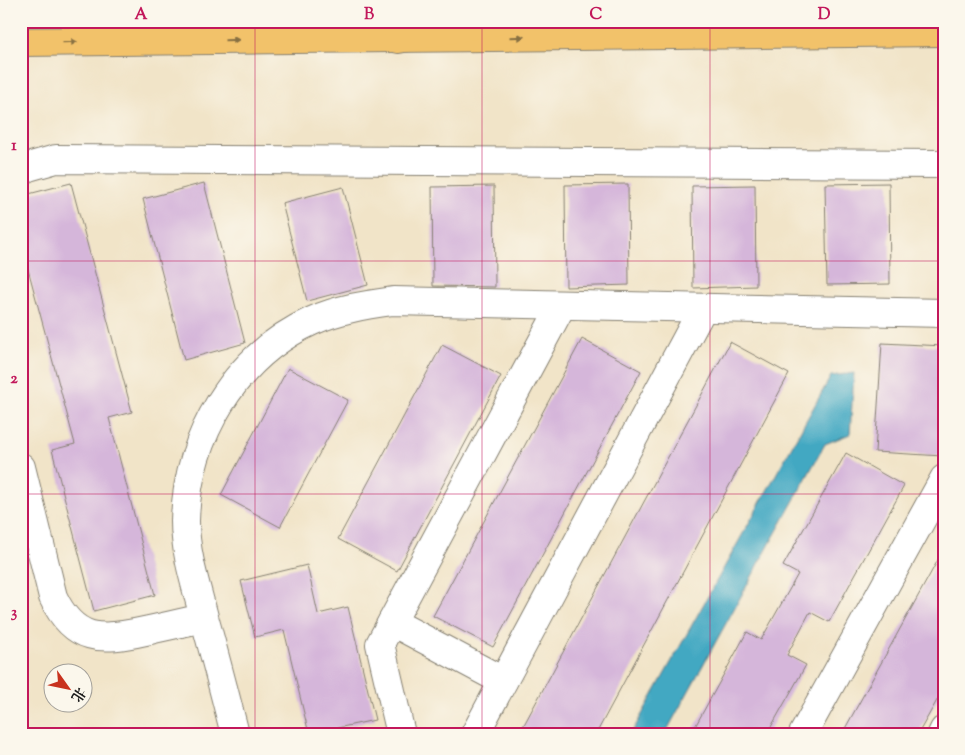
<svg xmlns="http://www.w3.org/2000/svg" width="965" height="755" font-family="'Sorts Mill Goudy','Noto Serif SC',serif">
<rect width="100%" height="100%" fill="#fbf7ec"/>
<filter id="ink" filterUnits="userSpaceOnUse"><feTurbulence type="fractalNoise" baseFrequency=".02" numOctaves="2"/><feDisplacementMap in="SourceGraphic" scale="10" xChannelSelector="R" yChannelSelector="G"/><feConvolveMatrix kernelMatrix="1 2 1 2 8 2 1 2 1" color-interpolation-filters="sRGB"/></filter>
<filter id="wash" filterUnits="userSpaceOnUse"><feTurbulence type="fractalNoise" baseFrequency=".0096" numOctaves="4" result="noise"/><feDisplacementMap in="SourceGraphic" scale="20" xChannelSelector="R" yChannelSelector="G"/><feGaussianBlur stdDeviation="1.12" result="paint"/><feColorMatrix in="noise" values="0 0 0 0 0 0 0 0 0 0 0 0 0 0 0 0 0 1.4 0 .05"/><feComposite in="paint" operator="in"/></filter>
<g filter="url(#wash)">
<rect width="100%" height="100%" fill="#f1e4c8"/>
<path fill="#42a8c2" stroke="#2f626f" d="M 854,373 L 850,434 L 825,444 L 665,734 L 631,734 L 831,376 Z"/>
<g id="blocks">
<g fill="#d5b6da">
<path d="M 71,183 L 132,412 L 109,418 L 155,595 L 94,611 L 52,450 L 75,444 L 21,243 L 21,196 Z"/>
<path d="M 204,183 L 245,343 L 184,360 L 143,199 Z"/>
<path d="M 889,183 L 890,284 L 827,285 L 825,184 Z"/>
<path d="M 628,184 L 629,285 L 566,287 L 565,185 Z"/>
<path d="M 755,185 L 756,286 L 693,288 L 692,186 Z"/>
<path d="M 494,186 L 495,287 L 433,286 L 432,187 Z"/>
<path d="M 343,187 L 368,285 L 307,301 L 282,203 Z"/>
<path d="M 582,339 L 641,371 L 493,647 L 433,616 Z"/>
<path d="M 730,342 L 789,374 L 697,546 L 596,734 L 519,734 Z"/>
<path d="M 882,343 L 944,346 L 943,456 L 875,452 Z"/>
<path d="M 442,345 L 501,376 L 397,571 L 338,539 Z"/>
<path d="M 288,368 L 348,400 L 280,527 L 221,495 Z"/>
<path d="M 846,453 L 904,486 L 829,622 L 810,612 L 787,655 L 806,665 L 767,734 L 691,734 L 747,632 L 761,640 L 798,574 L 783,566 Z"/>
<path d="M 944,549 L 944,688 L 918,734 L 842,734 Z"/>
<path d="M 307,565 L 318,614 L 348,607 L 375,720 L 309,734 L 284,630 L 255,637 L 241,581 Z"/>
</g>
</g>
</g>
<g filter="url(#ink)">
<use href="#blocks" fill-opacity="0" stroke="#868072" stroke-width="1"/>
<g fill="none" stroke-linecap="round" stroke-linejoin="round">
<g stroke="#868072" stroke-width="30">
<g id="minor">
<path d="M 21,171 L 28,167 L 56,159 L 944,164"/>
<path d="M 21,467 L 53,597 C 74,642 101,641 145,631 C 164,627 184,622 204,618"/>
<path d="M 392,622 L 503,681"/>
<path d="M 235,734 C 225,695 215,656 204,617 C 196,586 185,553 185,521 C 187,437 235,356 312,321 C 338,309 365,305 393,301 L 944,313"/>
<path d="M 401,734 L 380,644 L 562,305"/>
<path d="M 475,734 L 703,308"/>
<path d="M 803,734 L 944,479"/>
<path d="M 942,734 L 944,730"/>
</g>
</g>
<g stroke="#868072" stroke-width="30">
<path id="major" d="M 21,42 L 944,32"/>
</g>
<g stroke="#868072" stroke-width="30">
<path id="highway" d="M 398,39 L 497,21"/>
</g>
<use href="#minor" stroke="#fff" stroke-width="28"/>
<use href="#major" stroke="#f2c26a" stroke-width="28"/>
<use href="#highway" stroke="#f2c26a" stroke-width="28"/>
</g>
<defs><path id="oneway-solid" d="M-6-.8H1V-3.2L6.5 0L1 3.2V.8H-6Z" transform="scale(1.25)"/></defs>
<g fill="#876f43">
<use href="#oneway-solid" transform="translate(517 37) rotate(-1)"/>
<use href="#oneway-solid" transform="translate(232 40) rotate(-1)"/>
<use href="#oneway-solid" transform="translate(70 42) rotate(-1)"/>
</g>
</g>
<path fill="none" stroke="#c2185b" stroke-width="1" stroke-opacity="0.55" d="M 255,21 L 255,734M 482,21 L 482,734M 710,21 L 710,734M 21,261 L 944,261M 21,494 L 944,494"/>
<rect width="965" height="755" fill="none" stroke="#fbf7ec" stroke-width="55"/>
<g transform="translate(68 688) rotate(123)"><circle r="24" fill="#fbf7ec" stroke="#a29f99"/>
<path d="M0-4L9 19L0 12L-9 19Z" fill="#c8321e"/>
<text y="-8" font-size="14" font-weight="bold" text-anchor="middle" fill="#1c1c1c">北</text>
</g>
<rect x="28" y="28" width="910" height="700" fill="none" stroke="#c2185b" stroke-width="2"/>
<g font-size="16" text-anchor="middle" font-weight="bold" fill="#c2185b">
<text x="141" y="19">A</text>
<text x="369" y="19">B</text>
<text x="596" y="19">C</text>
<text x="824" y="19">D</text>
<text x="14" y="150">1</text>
<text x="14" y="383">2</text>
<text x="14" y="617">3</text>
</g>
</svg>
